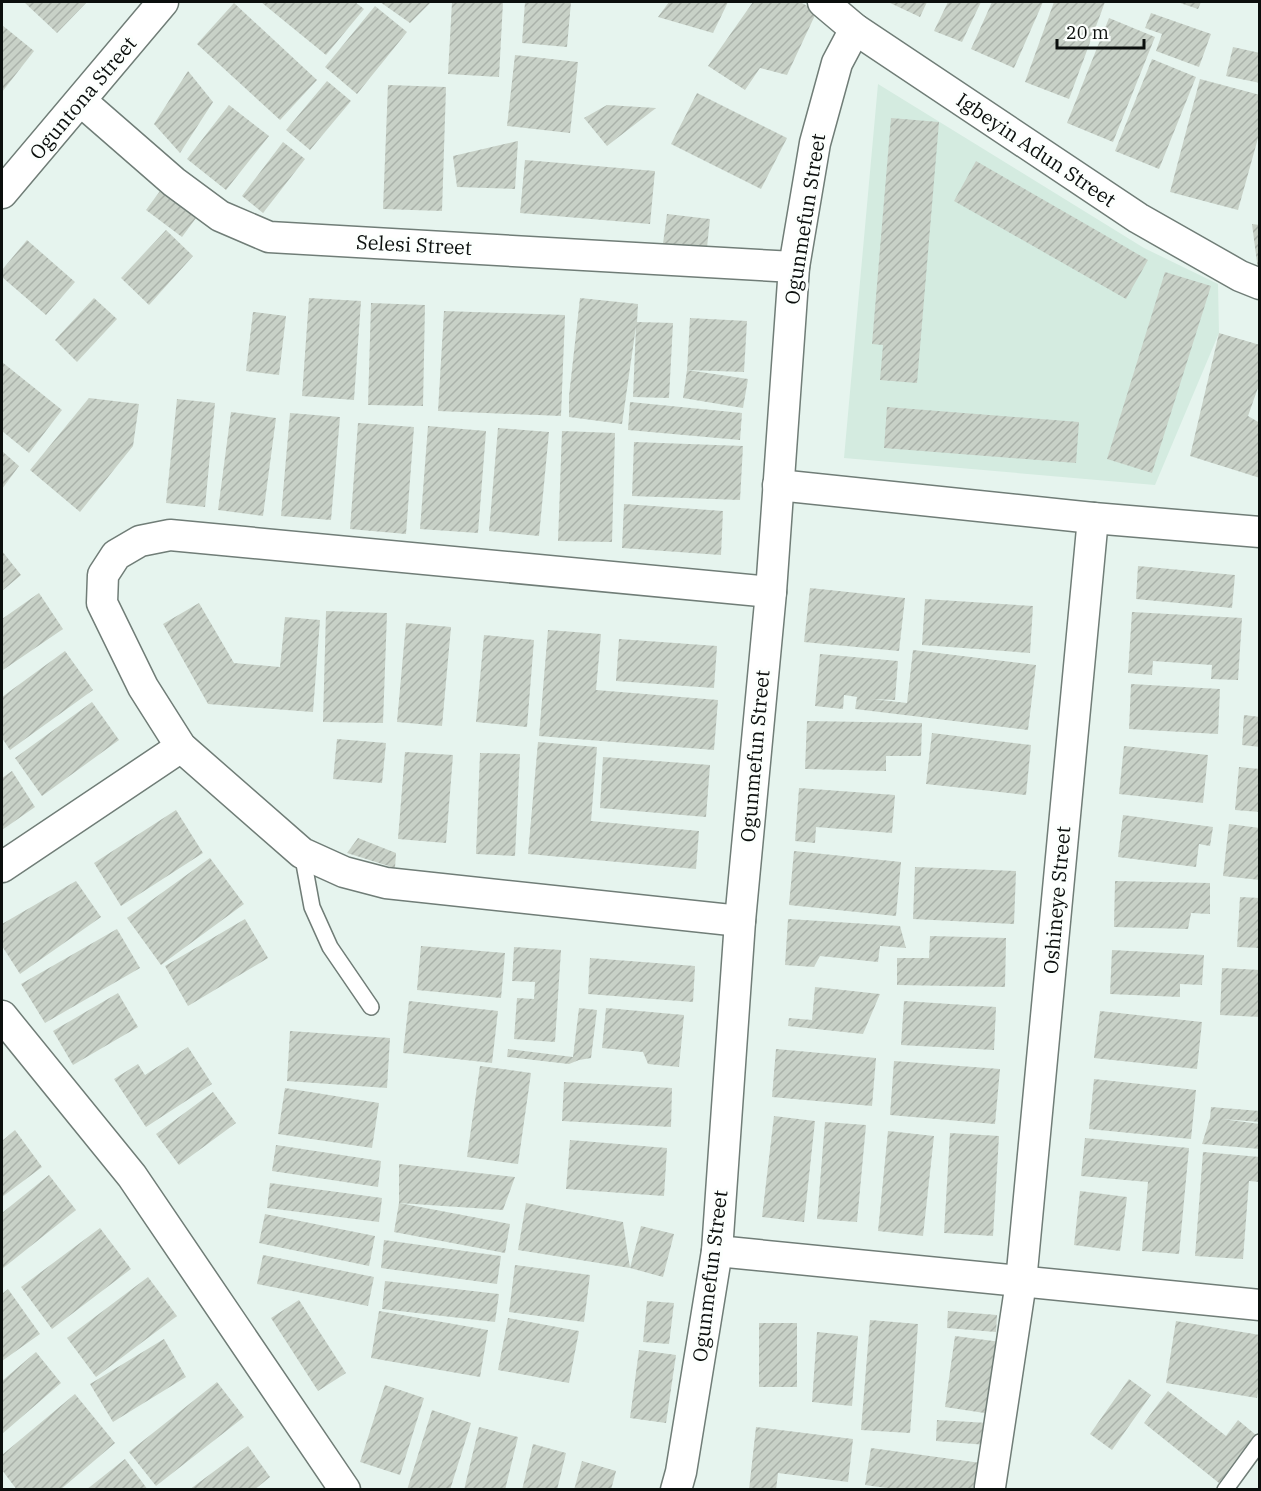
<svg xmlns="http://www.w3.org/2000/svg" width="1261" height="1491" font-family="'IBM Plex Serif',serif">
<defs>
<pattern id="building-hatch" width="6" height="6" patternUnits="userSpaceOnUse" patternTransform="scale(1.5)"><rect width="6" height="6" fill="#c8d1c7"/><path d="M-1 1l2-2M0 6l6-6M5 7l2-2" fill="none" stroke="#aab2aa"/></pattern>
</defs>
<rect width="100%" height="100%" fill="#e6f4ee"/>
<path fill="#d4ebe0" d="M 878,84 L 1144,248 L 1218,284 L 1219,333 L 1155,485 L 844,458 Z"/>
<g fill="url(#building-hatch)">
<path d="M 24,2 L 87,2 L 57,33 Z"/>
<path d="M 261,2 L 355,2 L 364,9 L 326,55 Z"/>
<path d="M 380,2 L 431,2 L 410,23 Z"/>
<path d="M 452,2 L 503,2 L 499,77 L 448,74 Z"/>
<path d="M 525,2 L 571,2 L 567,47 L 522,43 Z"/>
<path d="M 669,2 L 728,2 L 713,33 L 658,17 Z"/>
<path d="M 753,2 L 800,2 L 817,11 L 787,75 L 760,68 L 745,90 L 708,66 Z"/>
<path d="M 888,2 L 927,2 L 920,17 Z"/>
<path d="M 948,2 L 981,2 L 962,42 L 934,31 Z"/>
<path d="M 992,2 L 1043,2 L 1014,68 L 971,49 Z"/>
<path d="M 1054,2 L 1105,2 L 1069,99 L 1025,82 Z"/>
<path d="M 1177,2 L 1201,2 L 1198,9 Z"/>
<path d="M 234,3 L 317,80 L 280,120 L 197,44 Z"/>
<path d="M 375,6 L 407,32 L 357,94 L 325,67 Z"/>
<path d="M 1151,13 L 1211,34 L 1199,67 L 1156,51 L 1162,34 L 1145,28 Z"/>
<path d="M 1109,18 L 1155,37 L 1113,142 L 1067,123 Z"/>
<path d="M 2,25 L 34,51 L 2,92 Z"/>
<path d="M 1233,47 L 1260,53 L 1260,83 L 1226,76 Z"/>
<path d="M 515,55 L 578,62 L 570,133 L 507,126 Z"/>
<path d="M 1152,59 L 1196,77 L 1159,169 L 1115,151 Z"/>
<path d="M 188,71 L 213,102 L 180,153 L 154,124 Z"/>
<path d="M 1200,79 L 1260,95 L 1260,131 L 1238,210 L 1170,192 Z"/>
<path d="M 327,81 L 351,101 L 310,150 L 286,130 Z"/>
<path d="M 388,85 L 446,87 L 442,211 L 383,209 Z"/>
<path d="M 697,93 L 787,138 L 761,189 L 671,144 Z"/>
<path d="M 229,105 L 269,136 L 226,190 L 187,159 Z"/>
<path d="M 607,105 L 656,108 L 607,146 L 584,118 Z"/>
<path d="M 891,118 L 939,122 L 917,383 L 880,380 L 883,345 L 872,344 Z"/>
<path d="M 518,141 L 515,189 L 457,187 L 453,156 Z"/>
<path d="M 283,142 L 305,159 L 263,213 L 242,196 Z"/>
<path d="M 525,160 L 655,171 L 650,224 L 520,213 Z"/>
<path d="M 976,161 L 1148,260 L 1126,299 L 954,201 Z"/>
<path d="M 160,191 L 196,218 L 182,237 L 146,210 Z"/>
<path d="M 667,214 L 710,219 L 706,257 L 662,251 Z"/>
<path d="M 1252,224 L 1260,225 L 1260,270 L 1258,270 Z"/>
<path d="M 166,230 L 193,256 L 149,305 L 121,278 Z"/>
<path d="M 27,240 L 75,282 L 46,315 L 2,277 L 2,270 Z"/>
<path d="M 1165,272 L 1211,286 L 1152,473 L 1107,459 Z"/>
<path d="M 94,298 L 117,319 L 77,362 L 55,340 Z"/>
<path d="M 309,298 L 361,301 L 354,400 L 302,396 Z"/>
<path d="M 580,298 L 638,304 L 637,322 L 673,323 L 669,398 L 633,397 L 636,326 L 622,424 L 569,417 L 569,396 Z"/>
<path d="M 371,303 L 425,305 L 423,406 L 368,405 Z"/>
<path d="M 444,311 L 565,315 L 561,416 L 438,411 Z"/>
<path d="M 253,312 L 286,316 L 279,375 L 246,371 Z"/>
<path d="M 690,318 L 747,321 L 744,372 L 687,370 Z"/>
<path d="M 1219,333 L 1260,345 L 1260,382 L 1248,416 L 1260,423 L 1260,478 L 1190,456 Z"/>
<path d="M 2,362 L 62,410 L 29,453 L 2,431 Z"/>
<path d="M 687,370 L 748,379 L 743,408 L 683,398 Z"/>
<path d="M 89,398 L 139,404 L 133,446 L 80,512 L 30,470 Z"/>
<path d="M 177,399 L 215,403 L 205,507 L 166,503 Z"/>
<path d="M 630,402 L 742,413 L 740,440 L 628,430 Z"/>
<path d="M 887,407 L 1079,422 L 1076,463 L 884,448 Z"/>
<path d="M 231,412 L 276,418 L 263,516 L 218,510 Z"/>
<path d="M 290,413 L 340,417 L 331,520 L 281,516 Z"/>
<path d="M 358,423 L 414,427 L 406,534 L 350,529 Z"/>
<path d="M 428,426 L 486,431 L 478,533 L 420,529 Z"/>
<path d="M 498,428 L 549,432 L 539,536 L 489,531 Z"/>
<path d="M 562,431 L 615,433 L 612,542 L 558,541 Z"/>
<path d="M 634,442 L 743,446 L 740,500 L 632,496 Z"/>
<path d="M 2,451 L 19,466 L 2,489 Z"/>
<path d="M 624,504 L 723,511 L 721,555 L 622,548 Z"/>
<path d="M 2,551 L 21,575 L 2,591 Z"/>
<path d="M 1138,566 L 1235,575 L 1232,608 L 1136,599 Z"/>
<path d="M 810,588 L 905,598 L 899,651 L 804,642 Z"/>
<path d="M 39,593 L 63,629 L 3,670 L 2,619 Z"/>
<path d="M 925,599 L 1033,606 L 1030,653 L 922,645 Z"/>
<path d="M 199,603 L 234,663 L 280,667 L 285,617 L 320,620 L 313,712 L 208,704 L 163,624 Z"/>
<path d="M 326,611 L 387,613 L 383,723 L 323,722 Z"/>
<path d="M 1132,612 L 1242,618 L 1238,680 L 1211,679 L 1212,665 L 1153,661 L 1152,675 L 1128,673 Z"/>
<path d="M 406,623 L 451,627 L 442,726 L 397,722 Z"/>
<path d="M 548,630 L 601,634 L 596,690 L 718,700 L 714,750 L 539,736 Z"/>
<path d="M 484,635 L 534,640 L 527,727 L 476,722 Z"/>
<path d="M 619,639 L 717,646 L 714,688 L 616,681 Z"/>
<path d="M 913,650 L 1036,665 L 1028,730 L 855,709 L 857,697 L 844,695 L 843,709 L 815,706 L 820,654 L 898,661 L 895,700 L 872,699 L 907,703 Z"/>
<path d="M 65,651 L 93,690 L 10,750 L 2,738 L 2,697 Z"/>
<path d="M 1131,684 L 1220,689 L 1218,734 L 1129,729 Z"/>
<path d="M 92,702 L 119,740 L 42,796 L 15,758 Z"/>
<path d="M 1244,715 L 1260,717 L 1260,747 L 1242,745 Z"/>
<path d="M 807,721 L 922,723 L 921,756 L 886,756 L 886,771 L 805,769 Z"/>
<path d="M 932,733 L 1031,745 L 1026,795 L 926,784 Z"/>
<path d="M 337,739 L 386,743 L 382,783 L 333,779 Z"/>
<path d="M 538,742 L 597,747 L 591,821 L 699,831 L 696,869 L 528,854 Z"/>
<path d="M 1124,746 L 1208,755 L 1203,803 L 1119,794 Z"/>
<path d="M 405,752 L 453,755 L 446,843 L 398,839 Z"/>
<path d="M 480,753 L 520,754 L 515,856 L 476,854 Z"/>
<path d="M 603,757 L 710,765 L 706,817 L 600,808 Z"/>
<path d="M 1239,767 L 1260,769 L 1260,812 L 1235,810 Z"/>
<path d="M 12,771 L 35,807 L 2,830 L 2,778 Z"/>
<path d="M 799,788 L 895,795 L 892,833 L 816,827 L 815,843 L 795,841 Z"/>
<path d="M 176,810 L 203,853 L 121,906 L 94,863 Z"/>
<path d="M 1123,815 L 1213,827 L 1210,846 L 1199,844 L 1196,867 L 1118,857 Z"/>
<path d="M 1229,824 L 1260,828 L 1260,880 L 1223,876 Z"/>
<path d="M 358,838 L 396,853 L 395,868 L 347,853 Z"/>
<path d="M 794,851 L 901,862 L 896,916 L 789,905 Z"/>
<path d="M 210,858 L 244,904 L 161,965 L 127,918 Z"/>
<path d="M 915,867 L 1016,871 L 1014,924 L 913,919 Z"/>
<path d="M 76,881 L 101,917 L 20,974 L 2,946 L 2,924 Z"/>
<path d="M 1115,881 L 1210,883 L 1210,914 L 1191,913 L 1188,929 L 1114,927 Z"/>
<path d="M 1240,897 L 1260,898 L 1260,948 L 1237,947 Z"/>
<path d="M 245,919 L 268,958 L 188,1006 L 165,966 Z"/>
<path d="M 788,919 L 900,926 L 906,948 L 880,946 L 878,962 L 820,956 L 814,967 L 785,965 Z"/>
<path d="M 117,929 L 140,968 L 45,1023 L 21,984 Z"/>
<path d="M 930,936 L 1006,938 L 1005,987 L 897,985 L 897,958 L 929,958 Z"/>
<path d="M 421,946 L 505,953 L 501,998 L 417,990 Z"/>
<path d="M 514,947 L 561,950 L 555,1042 L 514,1039 L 517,998 L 534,999 L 535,982 L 512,981 Z"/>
<path d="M 1112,950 L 1204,955 L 1202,985 L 1180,984 L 1180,997 L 1110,994 Z"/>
<path d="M 590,958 L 695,966 L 693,1002 L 588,994 Z"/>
<path d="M 1222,968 L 1260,970 L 1260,1017 L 1220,1015 Z"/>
<path d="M 815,987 L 880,994 L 863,1034 L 788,1026 L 789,1018 L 812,1020 Z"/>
<path d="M 118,993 L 138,1027 L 73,1065 L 53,1031 Z"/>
<path d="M 409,1001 L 498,1011 L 492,1063 L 403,1053 Z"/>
<path d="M 904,1001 L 996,1007 L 994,1050 L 901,1045 Z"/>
<path d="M 579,1008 L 597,1010 L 591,1058 L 579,1060 L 569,1064 L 507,1057 L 508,1049 L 573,1057 Z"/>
<path d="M 606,1008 L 684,1015 L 679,1067 L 648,1064 L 643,1052 L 602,1048 Z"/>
<path d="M 1100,1011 L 1202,1022 L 1197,1069 L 1094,1058 Z"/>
<path d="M 290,1031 L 390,1038 L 387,1088 L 287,1081 Z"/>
<path d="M 188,1047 L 212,1084 L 146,1127 L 114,1079 L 138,1064 L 145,1075 Z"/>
<path d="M 776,1049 L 876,1058 L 872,1106 L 772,1097 Z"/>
<path d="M 894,1061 L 1000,1069 L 995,1124 L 890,1115 Z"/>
<path d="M 480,1066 L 531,1073 L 518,1164 L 467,1157 Z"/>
<path d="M 1094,1079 L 1196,1090 L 1191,1139 L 1089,1129 Z"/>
<path d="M 564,1082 L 672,1088 L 671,1127 L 562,1121 Z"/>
<path d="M 285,1088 L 379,1103 L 372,1148 L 278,1134 Z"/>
<path d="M 213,1092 L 236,1123 L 179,1165 L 156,1134 Z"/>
<path d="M 1211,1107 L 1260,1111 L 1260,1122 L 1222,1119 L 1260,1124 L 1260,1149 L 1202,1144 L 1210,1118 Z"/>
<path d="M 774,1116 L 815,1121 L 804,1222 L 762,1217 Z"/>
<path d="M 825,1122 L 866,1125 L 857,1222 L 817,1219 Z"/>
<path d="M 15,1130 L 42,1167 L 2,1197 L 2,1141 Z"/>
<path d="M 888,1131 L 934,1136 L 923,1236 L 878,1231 Z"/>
<path d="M 950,1133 L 999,1136 L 993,1236 L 944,1233 Z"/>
<path d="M 1085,1138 L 1189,1148 L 1179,1254 L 1142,1251 L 1148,1182 L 1081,1176 Z"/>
<path d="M 570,1140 L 667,1148 L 664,1196 L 566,1189 Z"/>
<path d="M 276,1145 L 381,1161 L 378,1187 L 272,1171 Z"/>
<path d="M 1203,1152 L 1260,1157 L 1260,1182 L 1249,1181 L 1243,1259 L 1195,1256 Z"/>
<path d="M 399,1164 L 515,1177 L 503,1210 L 399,1203 L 510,1224 L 505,1253 L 394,1232 L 399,1203 Z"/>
<path d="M 49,1175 L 76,1210 L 2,1269 L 2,1213 Z"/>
<path d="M 270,1183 L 382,1198 L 379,1222 L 267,1208 Z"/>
<path d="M 1080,1191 L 1127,1197 L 1120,1251 L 1074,1245 Z"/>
<path d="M 526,1203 L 623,1222 L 630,1268 L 641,1226 L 674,1234 L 663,1277 L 630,1268 L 518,1250 Z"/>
<path d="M 265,1214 L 375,1236 L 369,1266 L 259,1243 Z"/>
<path d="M 100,1228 L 131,1269 L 52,1329 L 21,1287 Z"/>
<path d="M 384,1240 L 501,1256 L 497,1284 L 381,1268 Z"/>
<path d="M 263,1255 L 374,1277 L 368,1306 L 257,1284 Z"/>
<path d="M 515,1265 L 590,1275 L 584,1322 L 509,1312 Z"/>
<path d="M 148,1277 L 177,1316 L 96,1377 L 67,1338 Z"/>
<path d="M 385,1281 L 499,1294 L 495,1322 L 382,1309 Z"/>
<path d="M 8,1289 L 40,1334 L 2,1361 L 2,1294 Z"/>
<path d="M 299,1300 L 346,1373 L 318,1391 L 271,1318 Z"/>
<path d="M 647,1301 L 674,1303 L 669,1344 L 643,1342 Z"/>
<path d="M 379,1311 L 488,1330 L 480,1377 L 371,1358 Z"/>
<path d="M 948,1311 L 997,1315 L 996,1332 L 947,1328 Z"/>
<path d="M 508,1318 L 579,1331 L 569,1383 L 498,1370 Z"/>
<path d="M 870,1320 L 918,1324 L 910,1433 L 861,1430 Z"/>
<path d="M 1176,1321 L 1260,1335 L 1260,1381 L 1257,1398 L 1166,1383 Z"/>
<rect x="759" y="1323" width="38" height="64"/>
<path d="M 817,1332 L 858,1336 L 852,1406 L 812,1402 Z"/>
<path d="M 955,1336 L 1001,1342 L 991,1414 L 945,1407 Z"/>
<path d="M 164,1339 L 186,1377 L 113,1422 L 90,1384 Z"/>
<path d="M 639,1350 L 676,1355 L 666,1423 L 630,1418 Z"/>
<path d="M 36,1352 L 61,1383 L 2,1434 L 2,1381 Z"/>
<path d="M 1129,1379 L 1151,1395 L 1112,1450 L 1090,1434 Z"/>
<path d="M 217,1382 L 244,1417 L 156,1486 L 129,1452 Z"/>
<path d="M 385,1385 L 424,1398 L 400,1475 L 360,1462 Z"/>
<path d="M 1168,1391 L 1226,1436 L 1238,1420 L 1256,1435 L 1219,1483 L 1144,1423 Z"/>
<path d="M 75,1394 L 115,1443 L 60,1490 L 17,1490 L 2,1470 L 2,1455 Z"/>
<path d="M 432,1410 L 471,1423 L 450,1490 L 407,1490 Z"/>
<path d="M 937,1420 L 988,1423 L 987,1445 L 936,1441 Z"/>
<path d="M 479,1427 L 518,1437 L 505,1490 L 464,1490 Z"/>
<path d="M 756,1427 L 853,1439 L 848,1482 L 778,1473 L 776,1490 L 749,1490 Z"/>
<path d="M 533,1444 L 566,1453 L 557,1490 L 522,1490 Z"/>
<path d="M 248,1446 L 270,1477 L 254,1490 L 189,1490 Z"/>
<path d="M 871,1448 L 981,1463 L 978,1490 L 901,1490 L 865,1485 Z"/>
<path d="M 125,1459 L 148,1490 L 86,1490 Z"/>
<path d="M 582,1461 L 616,1471 L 611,1490 L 574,1490 Z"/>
</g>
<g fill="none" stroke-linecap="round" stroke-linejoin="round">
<g stroke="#707d77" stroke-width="18">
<g id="lane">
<path d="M 302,853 L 312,907 L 330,947 L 371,1007"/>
<path d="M 1225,1490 L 1260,1442"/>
</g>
</g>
<g stroke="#707d77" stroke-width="33">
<g id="street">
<path d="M 823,2 L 855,29 L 1138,218 L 1240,276 L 1260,284"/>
<path d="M 81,101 L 174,182 L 220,216 L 269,237 L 794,267"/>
<path d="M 2,193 L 163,2"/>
<path d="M 778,485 L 1093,518 L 1260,532"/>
<path d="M 2,867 L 181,747"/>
<path d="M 740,921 L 386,883 L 344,872 L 302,853 L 181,747 L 143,687 L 102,603 L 103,575 L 116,555 L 140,541 L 170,535 L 771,592"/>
<path d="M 2,1016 L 132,1176 L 345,1490"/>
<path d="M 717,1251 L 1260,1305"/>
<path d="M 990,1487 L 1021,1282 L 1093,518"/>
<path d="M 676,1490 L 681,1472 L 717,1251 L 740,921 L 771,592 L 794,267 L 815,143 L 837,63 L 855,29"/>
</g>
</g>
<use href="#lane" stroke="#fff" stroke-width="15"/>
<use href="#street" stroke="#fff" stroke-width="30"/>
</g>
<g text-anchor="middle" stroke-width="6" stroke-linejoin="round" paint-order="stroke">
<g font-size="20" fill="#0b0f0d" stroke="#fcfffd">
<text transform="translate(83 98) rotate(-50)" y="7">Oguntona Street</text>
<text transform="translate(1036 150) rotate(34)" y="7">Igbeyin Adun Street</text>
<text transform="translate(805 219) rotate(-81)" y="7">Ogunmefun Street</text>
<text transform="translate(414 245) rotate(3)" y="7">Selesi Street</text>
<text transform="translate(755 756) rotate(-85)" y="7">Ogunmefun Street</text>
<text transform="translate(1057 900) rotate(-85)" y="7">Oshineye Street</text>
<text transform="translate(710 1276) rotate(-83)" y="7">Ogunmefun Street</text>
</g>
</g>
<rect width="1261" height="1491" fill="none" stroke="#0b0f0d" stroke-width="6"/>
<path d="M1057 39v9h87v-9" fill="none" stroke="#0b0f0d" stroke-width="3"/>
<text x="1066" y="39" font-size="18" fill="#0b0f0d" stroke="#fcfffd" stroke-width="4.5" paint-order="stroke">20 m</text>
</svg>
